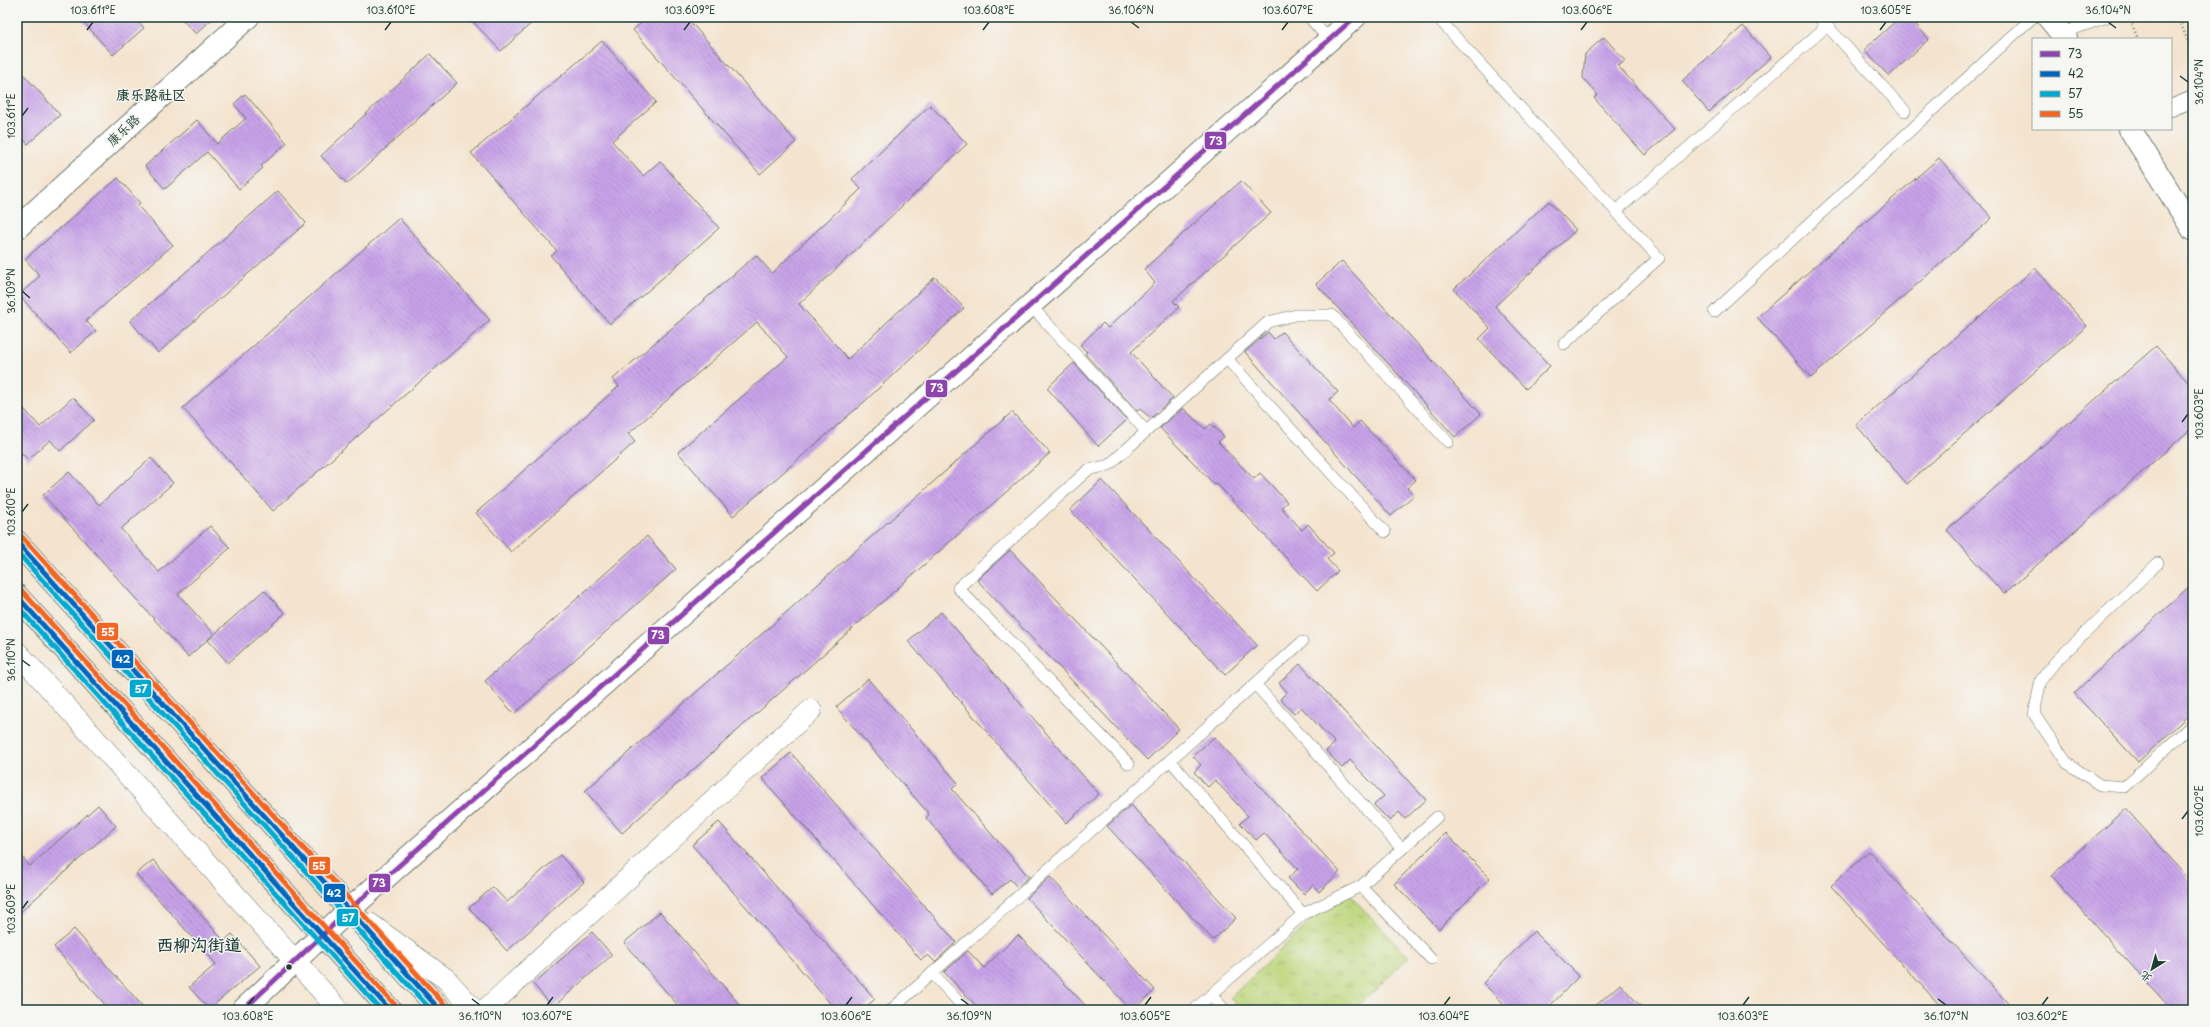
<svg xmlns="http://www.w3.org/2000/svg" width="2210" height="1027" font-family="'Playpen Sans','LXGW WenKai TC',sans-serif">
<defs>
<pattern id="grass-tufts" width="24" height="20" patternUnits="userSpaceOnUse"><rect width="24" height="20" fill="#bdd67b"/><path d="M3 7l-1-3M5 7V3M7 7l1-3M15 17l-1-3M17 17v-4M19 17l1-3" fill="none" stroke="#99af66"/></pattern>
<pattern id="building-back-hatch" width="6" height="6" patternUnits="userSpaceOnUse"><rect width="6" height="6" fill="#c9a3e9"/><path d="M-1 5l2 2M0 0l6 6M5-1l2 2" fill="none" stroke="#a386be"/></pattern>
</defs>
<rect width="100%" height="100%" fill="#f6f6f2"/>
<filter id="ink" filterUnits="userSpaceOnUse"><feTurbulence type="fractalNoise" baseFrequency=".025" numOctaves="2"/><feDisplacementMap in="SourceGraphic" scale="8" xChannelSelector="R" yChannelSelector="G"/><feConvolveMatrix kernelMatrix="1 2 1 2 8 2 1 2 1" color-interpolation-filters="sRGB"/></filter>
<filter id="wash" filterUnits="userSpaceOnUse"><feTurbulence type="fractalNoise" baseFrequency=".012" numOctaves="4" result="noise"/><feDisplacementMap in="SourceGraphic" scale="16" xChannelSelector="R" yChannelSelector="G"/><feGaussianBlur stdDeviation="0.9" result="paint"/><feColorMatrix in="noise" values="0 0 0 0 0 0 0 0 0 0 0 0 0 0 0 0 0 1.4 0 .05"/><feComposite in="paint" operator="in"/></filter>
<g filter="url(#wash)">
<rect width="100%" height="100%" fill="#f4e4cf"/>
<path fill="url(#grass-tufts)" stroke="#6e8a58" d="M 1344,889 L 1409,957 L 1354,1010 L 1242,1010 L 1230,998 Z"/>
<g id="blocks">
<g fill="url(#building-back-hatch)">
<path d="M 79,17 L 135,17 L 144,28 L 113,55 Z"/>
<path d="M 180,17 L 214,17 L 196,34 Z"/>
<path d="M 468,17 L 538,17 L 501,51 Z"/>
<path d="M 648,17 L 686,17 L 796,142 L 760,174 L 633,30 Z"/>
<path d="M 1900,17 L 1909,17 L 1929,39 L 1889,76 L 1864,50 Z"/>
<path d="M 1743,26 L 1771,57 L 1709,112 L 1682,81 Z"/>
<path d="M 1604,37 L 1625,61 L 1618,66 L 1675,129 L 1645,155 L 1594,98 L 1598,95 L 1583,78 L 1585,54 Z"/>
<path d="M 602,41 L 656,102 L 612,141 L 643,176 L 660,161 L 719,228 L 610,324 L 551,256 L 557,251 L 471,153 Z"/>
<path d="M 430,54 L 457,83 L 347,184 L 321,156 Z"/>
<path d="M 17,67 L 60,115 L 28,144 L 17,132 Z"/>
<path d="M 245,94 L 287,143 L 261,166 L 263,168 L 239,189 L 207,152 L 165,189 L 145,166 L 197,120 L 217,144 L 246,118 L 234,104 Z"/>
<path d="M 930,105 L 967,144 L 799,304 L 848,359 L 935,277 L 964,308 L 864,402 L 733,516 L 678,452 L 788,357 L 757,322 L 628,434 L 635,442 L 511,552 L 476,513 L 619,386 L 613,379 L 756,255 L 772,273 L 861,189 L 852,179 Z"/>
<path d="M 1939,158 L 1992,218 L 1811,378 L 1757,317 Z"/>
<path d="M 118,178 L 140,203 L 137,205 L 173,245 L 86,321 L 96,331 L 71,353 L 19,295 L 40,276 L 25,259 Z"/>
<path d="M 1241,181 L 1271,213 L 1173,301 L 1179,307 L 1131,352 L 1173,398 L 1151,418 L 1140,409 L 1137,411 L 1085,354 L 1087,352 L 1080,345 L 1103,323 L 1108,328 L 1155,283 L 1144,269 Z"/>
<path d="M 278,191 L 306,223 L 158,353 L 130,321 Z"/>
<path d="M 1549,201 L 1576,230 L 1495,306 L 1550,366 L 1526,389 L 1479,339 L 1490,328 L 1454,289 Z"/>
<path d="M 399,218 L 490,320 L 273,511 L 183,408 Z"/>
<path d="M 1342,261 L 1481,414 L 1455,437 L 1316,284 Z"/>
<path d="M 2035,268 L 2087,326 L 1907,484 L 1856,425 Z"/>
<path d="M 1268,332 L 1274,339 L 1282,332 L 1338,392 L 1329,400 L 1353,428 L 1360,421 L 1416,480 L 1407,488 L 1414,495 L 1391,516 L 1245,352 Z"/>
<path d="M 2156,346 L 2193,388 L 2193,427 L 2004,594 L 1947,530 Z"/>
<path d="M 1074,363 L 1127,420 L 1098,446 L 1047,388 Z"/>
<path d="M 73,397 L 94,420 L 60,451 L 50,440 L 28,460 L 17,448 L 17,401 L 40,427 Z"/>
<path d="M 1183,408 L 1205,429 L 1211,424 L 1224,437 L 1218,442 L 1254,479 L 1260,473 L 1287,502 L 1281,507 L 1302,530 L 1308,524 L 1334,553 L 1327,559 L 1338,571 L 1317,591 L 1217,484 L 1215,485 L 1160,428 Z"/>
<path d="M 1012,412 L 1050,453 L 622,833 L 585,791 Z"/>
<path d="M 151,458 L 173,483 L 121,529 L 159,572 L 210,526 L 230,548 L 178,594 L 214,634 L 188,657 L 43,495 L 69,472 L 99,505 Z"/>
<path d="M 1102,480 L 1257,645 L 1225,675 L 1070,510 Z"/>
<path d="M 647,536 L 676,569 L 514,714 L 485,681 Z"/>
<path d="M 1010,550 L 1179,729 L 1147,760 L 977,580 Z"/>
<path d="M 2193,583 L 2193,711 L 2138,762 L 2074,693 Z"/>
<path d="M 264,590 L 285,613 L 228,663 L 208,640 Z"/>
<path d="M 941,612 L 1099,794 L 1066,823 L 908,641 Z"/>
<path d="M 1300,664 L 1426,800 L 1405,819 L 1399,812 L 1390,821 L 1374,805 L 1384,796 L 1350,760 L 1342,768 L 1326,751 L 1335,743 L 1301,707 L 1294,714 L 1280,699 L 1287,692 L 1279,683 Z"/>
<path d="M 868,679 L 958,783 L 952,789 L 1029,877 L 1017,887 L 1010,879 L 992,894 L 926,818 L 929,814 L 836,707 Z"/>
<path d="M 1214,737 L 1340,872 L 1319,892 L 1313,885 L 1304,894 L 1288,878 L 1298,869 L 1264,833 L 1256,840 L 1240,823 L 1248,816 L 1215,780 L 1208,787 L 1194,772 L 1201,765 L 1193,756 Z"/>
<path d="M 791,753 L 956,942 L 935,962 L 928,955 L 921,960 L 762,778 Z"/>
<path d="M 98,805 L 116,826 L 17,915 L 17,851 L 30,866 Z"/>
<path d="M 1131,805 L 1236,918 L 1213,940 L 1107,826 Z"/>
<path d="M 2126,809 L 2193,883 L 2193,1010 L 2172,1010 L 2051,876 Z"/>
<path d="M 719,822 L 875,999 L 862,1010 L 836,1010 L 692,845 Z"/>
<path d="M 1445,833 L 1490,878 L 1439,929 L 1394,884 Z"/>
<path d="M 1869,851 L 2014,1010 L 1944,1010 L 1831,886 Z"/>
<path d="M 560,855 L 584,882 L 507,951 L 469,908 L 493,887 L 507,902 Z"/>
<path d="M 153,860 L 224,941 L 232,934 L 260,966 L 209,1009 L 189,987 L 216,964 L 136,874 Z"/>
<path d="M 1050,877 L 1155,990 L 1134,1010 L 1131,1010 L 1027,898 Z"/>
<path d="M 660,912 L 744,1010 L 682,1010 L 624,943 Z"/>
<path d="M 74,929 L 146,1010 L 110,1010 L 54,947 Z"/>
<path d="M 1534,931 L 1579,976 L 1546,1010 L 1510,1010 L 1483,983 Z"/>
<path d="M 592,932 L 612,955 L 553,1007 L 533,984 Z"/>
<path d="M 1018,935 L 1090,1010 L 980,1010 L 944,972 L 968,951 L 984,968 Z"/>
<path d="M 1620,984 L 1644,1010 L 1591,1010 Z"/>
</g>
</g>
</g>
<g filter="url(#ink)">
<use href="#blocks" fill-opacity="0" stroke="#6a776a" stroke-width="1"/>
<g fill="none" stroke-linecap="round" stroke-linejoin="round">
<g stroke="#6a776a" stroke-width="12">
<g id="service">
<path d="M 1309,17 L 1330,41"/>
<path d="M 1437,17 L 1659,258 L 1564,344"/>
<path d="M 1819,17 L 1905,111"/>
<path d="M 2062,33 L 2107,17"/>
<path d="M 1616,211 L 1827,26"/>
<path d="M 1031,306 L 1146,431"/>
<path d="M 1714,312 L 2033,17"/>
<path d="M 1227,359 L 1385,532"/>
<path d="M 2158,563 L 2055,662 L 2041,680 L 2034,714 L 2067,763 L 2100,785 L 2124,787 L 2193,724"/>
<path d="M 1255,684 L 1402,849"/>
<path d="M 1170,760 L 1303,914"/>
<path d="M 1129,764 L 958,588 L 1088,470 L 1109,465 L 1268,322 L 1296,315 L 1332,315 L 1448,442"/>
<path d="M 1361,886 L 1431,959"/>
<path d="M 932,973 L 966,1010"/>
<path d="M 1211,995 L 1225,1010"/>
<path d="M 891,1010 L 1302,642"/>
<path d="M 1194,1010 L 1303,914 L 1361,886 L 1437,817"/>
</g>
</g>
<g stroke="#6a776a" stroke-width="18">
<path id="pedestrian" d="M 2171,108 L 2193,99"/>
</g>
<g stroke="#6a776a" stroke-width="22">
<g id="minor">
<path d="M 17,652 L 339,1010"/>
<path d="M 370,924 L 446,979 L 474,1010"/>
<path d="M 485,1010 L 811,710"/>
</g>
</g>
<g stroke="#6a776a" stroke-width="24">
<g id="tertiary">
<path d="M 2048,17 L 2066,39"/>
<path d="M 2130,129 L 2193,230"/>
<path d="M 243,1010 L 349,910 L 1355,17"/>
</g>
</g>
<g stroke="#6a776a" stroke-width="24">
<path id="secondary" d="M 17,228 L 248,17"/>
</g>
<g stroke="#6a776a" stroke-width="24">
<g id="primary">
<path d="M 17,542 L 440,1010"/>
<path d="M 17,596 L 390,1010"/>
</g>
</g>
<g stroke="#6a776a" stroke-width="2.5" stroke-dasharray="1 3" stroke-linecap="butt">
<path d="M 2129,17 L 2138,39"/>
<path d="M 2178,17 L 2193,54"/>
</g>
<use href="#service" stroke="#fff" stroke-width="11"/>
<use href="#pedestrian" stroke="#fff" stroke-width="16"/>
<use href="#minor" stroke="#fff" stroke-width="21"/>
<use href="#tertiary" stroke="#fff" stroke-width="22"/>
<use href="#secondary" stroke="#fff" stroke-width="22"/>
<use href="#primary" stroke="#fff" stroke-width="22"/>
<g stroke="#f6f6f2" stroke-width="8">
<path id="bus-1" d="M 243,1010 L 349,910 L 1355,17"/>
</g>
<g stroke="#f6f6f2" stroke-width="8">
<g id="bus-2">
<path d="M 17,542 L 440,1010"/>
<path d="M 17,596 L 390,1010"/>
</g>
</g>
<g stroke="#f6f6f2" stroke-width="8">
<g id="bus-3">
<path d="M 17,552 L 431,1010"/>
<path d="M 17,606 L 381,1010"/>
</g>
</g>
<g stroke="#f6f6f2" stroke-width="8">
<g id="bus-4">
<path d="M 22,537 L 445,1005"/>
<path d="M 22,591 L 395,1005"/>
</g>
</g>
<use href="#bus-1" stroke="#8e44ad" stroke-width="5"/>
<use href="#bus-2" stroke="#0065bd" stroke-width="5"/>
<use href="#bus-3" stroke="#00a9ce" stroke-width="5"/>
<use href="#bus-4" stroke="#f26522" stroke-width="5"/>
</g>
</g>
<path fill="none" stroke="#1f3d34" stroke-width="1.5" d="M 1131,22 L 1139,28M 2108,22 L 2116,28M 87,30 L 93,22M 385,30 L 391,22M 684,30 L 690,22M 983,30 L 989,22M 1282,30 L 1288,22M 1581,30 L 1587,22M 1880,30 L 1886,22M 2180,76 L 2188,82M 22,116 L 28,108M 22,291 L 30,298M 2182,422 L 2188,414M 22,512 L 28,504M 22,660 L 30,666M 2182,819 L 2188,811M 22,909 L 28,901M 472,999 L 480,1005M 961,999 L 969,1005M 1938,999 L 1946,1005M 248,1005 L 254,997M 547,1005 L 553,997M 846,1005 L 852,997M 1145,1005 L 1151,997M 1444,1005 L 1450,997M 1743,1005 L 1749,997M 2042,1005 L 2048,997"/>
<circle fill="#1f3d34" stroke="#f6f6f2" stroke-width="1.5" cx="289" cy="967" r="3.5"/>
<g text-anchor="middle" stroke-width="3" stroke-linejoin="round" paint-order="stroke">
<g font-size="13" fill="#1f3d34" stroke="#f6f6f2">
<text transform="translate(123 130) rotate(-43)" y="5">康乐路</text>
</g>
<g font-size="14" font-weight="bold" fill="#1f3d34" stroke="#f6f6f2">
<text x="151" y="100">康乐路社区</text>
</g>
<g font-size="17" font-weight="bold" fill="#1f3d34" stroke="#f6f6f2">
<text x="199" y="951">西柳沟街道</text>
</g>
</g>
<g stroke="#f6f6f2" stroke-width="1.5">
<rect x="1204" y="131" width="23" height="19" rx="4" fill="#8e44ad"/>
<rect x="925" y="379" width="23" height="19" rx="4" fill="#8e44ad"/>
<rect x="96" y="622" width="23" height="19" rx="4" fill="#f26522"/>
<rect x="647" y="626" width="23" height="19" rx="4" fill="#8e44ad"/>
<rect x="111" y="649" width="23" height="20" rx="4" fill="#0065bd"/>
<rect x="129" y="679" width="23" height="19" rx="4" fill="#00a9ce"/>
<rect x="308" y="856" width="23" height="19" rx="4" fill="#f26522"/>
<rect x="368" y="873" width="23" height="20" rx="4" fill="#8e44ad"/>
<rect x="323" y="883" width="23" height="20" rx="4" fill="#0065bd"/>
<rect x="336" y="908" width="23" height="19" rx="4" fill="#00a9ce"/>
</g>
<g font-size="11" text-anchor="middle" font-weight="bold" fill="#fff">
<text x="1216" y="145">73</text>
<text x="937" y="392">73</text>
<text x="108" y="636">55</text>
<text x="658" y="639">73</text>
<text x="123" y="663">42</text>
<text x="141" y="693">57</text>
<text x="319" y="870">55</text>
<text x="379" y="887">73</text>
<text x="334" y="897">42</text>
<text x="348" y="922">57</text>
</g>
<rect width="2210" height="1027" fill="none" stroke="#f6f6f2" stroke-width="44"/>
<rect x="2032" y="38" width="140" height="92" fill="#f6f6f2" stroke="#a0aca6"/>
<rect x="2040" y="51" width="20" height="6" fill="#8e44ad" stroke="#a0aca6"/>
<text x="2068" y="58" font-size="12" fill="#1f3d34">73</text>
<rect x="2040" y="71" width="20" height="6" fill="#0065bd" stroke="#a0aca6"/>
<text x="2068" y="78" font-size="12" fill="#1f3d34">42</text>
<rect x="2040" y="91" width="20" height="6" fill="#00a9ce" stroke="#a0aca6"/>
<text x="2068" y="98" font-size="12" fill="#1f3d34">57</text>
<rect x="2040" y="111" width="20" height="6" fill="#f26522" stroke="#a0aca6"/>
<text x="2068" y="118" font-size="12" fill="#1f3d34">55</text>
<g transform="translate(2152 969) rotate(217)" stroke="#f6f6f2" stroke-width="3" paint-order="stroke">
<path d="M0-3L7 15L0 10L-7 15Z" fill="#1f3d34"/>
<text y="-6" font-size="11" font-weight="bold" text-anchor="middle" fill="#1f3d34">北</text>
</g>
<rect x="22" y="22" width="2166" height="983" fill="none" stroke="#1f3d34" stroke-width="1.5"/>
<g font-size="10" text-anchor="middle" fill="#1f3d34">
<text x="93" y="14">103.611°E</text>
<text x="391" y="14">103.610°E</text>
<text x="690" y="14">103.609°E</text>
<text x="989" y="14">103.608°E</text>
<text x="1131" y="14">36.106°N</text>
<text x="1288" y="14">103.607°E</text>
<text x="1587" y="14">103.606°E</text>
<text x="1886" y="14">103.605°E</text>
<text x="2108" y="14">36.104°N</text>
<text transform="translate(2199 82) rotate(-90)" y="4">36.104°N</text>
<text transform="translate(11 116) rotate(-90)" y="4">103.611°E</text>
<text transform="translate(11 291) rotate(-90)" y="4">36.109°N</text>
<text transform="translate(2199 414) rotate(-90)" y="4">103.603°E</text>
<text transform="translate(11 512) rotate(-90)" y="4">103.610°E</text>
<text transform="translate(11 660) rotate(-90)" y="4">36.110°N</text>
<text transform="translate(2199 811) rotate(-90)" y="4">103.602°E</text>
<text transform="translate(11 909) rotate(-90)" y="4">103.609°E</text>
<text x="248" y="1020">103.608°E</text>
<text x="480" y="1020">36.110°N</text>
<text x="547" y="1020">103.607°E</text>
<text x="846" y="1020">103.606°E</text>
<text x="969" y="1020">36.109°N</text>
<text x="1145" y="1020">103.605°E</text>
<text x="1444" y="1020">103.604°E</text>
<text x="1743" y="1020">103.603°E</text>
<text x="1946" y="1020">36.107°N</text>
<text x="2042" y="1020">103.602°E</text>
</g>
</svg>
